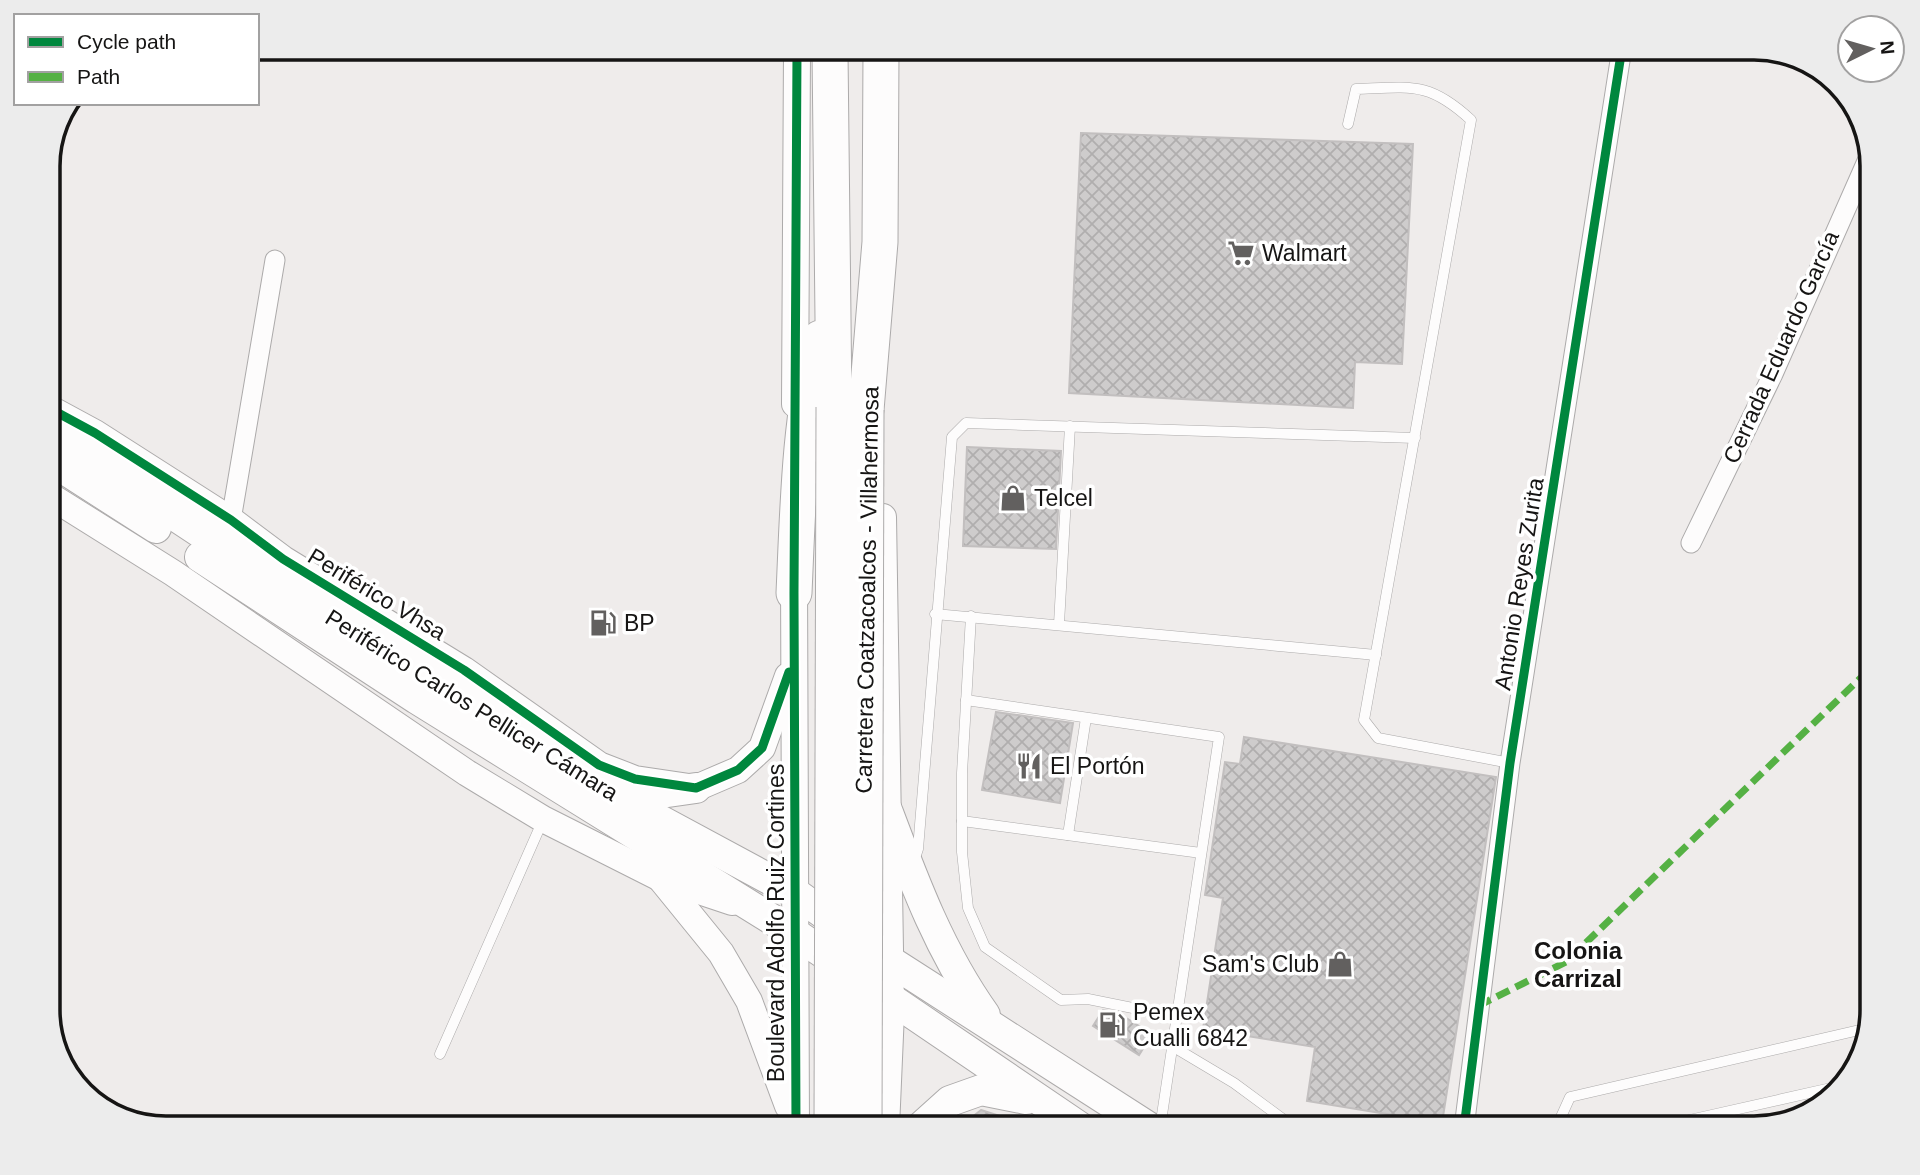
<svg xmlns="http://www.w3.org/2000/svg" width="1920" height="1175" font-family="Helvetica,sans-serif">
<defs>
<pattern id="building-cross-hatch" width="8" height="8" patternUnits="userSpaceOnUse" patternTransform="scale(1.75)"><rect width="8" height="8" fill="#cecccc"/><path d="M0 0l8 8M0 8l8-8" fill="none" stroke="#b0aeae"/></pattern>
</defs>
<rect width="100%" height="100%" fill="#efeceb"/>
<g fill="url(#building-cross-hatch)" stroke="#c2bfbf" stroke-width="2">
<path d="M 1081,133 L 1413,144 L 1402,364 L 1355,362 L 1353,408 L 1069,393 Z"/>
<path d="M 967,447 L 1061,451 L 1056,549 L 963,546 Z"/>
<path d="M 996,712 L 1073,723 L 1060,803 L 982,790 Z"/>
<path d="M 1244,737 L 1496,777 L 1442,1123 L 1307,1101 L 1315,1047 L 1203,1029 L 1223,898 L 1205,895 L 1225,762 L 1240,764 Z"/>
<path d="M 1103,1010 L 1118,1013 L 1152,1034 L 1139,1055 L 1093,1026 Z"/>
<path d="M 981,1110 L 1028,1125 L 1027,1128 L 958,1128 Z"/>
</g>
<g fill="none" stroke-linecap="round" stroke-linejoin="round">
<g stroke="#acaaaa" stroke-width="11">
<g id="lane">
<path d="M 1348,124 L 1356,89 C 1411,87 1429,81 1471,120 L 1364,720 L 1378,738 L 1510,763"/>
<path d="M 935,614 L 1376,655"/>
<path d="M 971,616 L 962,773 L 962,852 L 968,908 L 985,947 L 1061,1000 L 1088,999 L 1177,1017"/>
<path d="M 1059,624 L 1070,426"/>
<path d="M 966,700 L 1219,737 L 1160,1128"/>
<path d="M 962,821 L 1201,853"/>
<path d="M 1068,835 L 1086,718"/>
<path d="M 914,861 L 918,849 L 952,437 L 966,423 L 1415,438"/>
<path d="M 1172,1046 L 1234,1083 L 1295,1128"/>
<path d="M 440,1054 L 543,820"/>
<path d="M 1556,1128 L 1570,1097 L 1868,1028"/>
<path d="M 1654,1128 L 1840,1086"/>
</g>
</g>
<g stroke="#acaaaa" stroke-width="21">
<g id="street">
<path d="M 231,520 L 275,260"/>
<path d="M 1691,543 L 1773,374 L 1871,152"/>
<path d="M 1464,1128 L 1510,763 L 1622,48"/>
</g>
</g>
<g stroke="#acaaaa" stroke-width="28">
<g id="secondary">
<path d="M 795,404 L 797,52"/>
<path d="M 47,407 L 95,433 L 231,520 L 283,559 L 464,670 L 599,765 L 635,779 L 696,788 L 738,770 L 762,748 L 788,676"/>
<path d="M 47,494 L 173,573 L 467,773 L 543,819 L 660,878 L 732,902"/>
<path d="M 883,517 L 891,1012 L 886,1128"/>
<path d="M 794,576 L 796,1128"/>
<path d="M 660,878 L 721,953 L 749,1001 L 788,1106"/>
</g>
</g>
<g stroke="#acaaaa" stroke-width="32">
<g id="primary">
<path d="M 47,431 L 242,560 L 617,797 L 795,893 L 890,961 L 1150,1128"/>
<path d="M 47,458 L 156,528"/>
<path d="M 200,557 L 417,699 L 794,933 L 1081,1128"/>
<path d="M 617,790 L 647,795 L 696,788"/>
<path d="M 887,810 C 914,882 940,952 985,1015"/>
<path d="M 920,1128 L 950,1101 L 981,1090 L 1026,1099"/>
</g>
</g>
<g stroke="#acaaaa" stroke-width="37">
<g id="highway">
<path d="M 830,52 L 834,407"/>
<path d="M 866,410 L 880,242 L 881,52"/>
<path d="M 794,593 C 798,506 799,422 820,338"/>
</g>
</g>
<use href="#lane" stroke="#fdfcfc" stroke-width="10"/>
<use href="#street" stroke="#fdfcfc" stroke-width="19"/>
<use href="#secondary" stroke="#fdfcfc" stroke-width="26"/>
<use href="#primary" stroke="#fdfcfc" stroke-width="30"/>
<use href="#highway" stroke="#fdfcfc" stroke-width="35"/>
<g stroke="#acaaaa" stroke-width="37" stroke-linecap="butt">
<g id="highway-bridge">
<path d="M 832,1128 L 834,407"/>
<path d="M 864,1128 L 866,410"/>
</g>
</g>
<use href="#highway-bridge" stroke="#fdfcfc" stroke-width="35"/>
<path stroke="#55b144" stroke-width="7" stroke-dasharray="14 7" stroke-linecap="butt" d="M 1478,1006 L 1566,962 L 1873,666"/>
<g stroke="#fff" stroke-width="13">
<g id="cycleway">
<path d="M 47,407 L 95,433 L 231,520 L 283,559 L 464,670 L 599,765 L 635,779 L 696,788 L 738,770 L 762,748 L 789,672"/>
<path d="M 796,1128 L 794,593 L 797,52"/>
<path d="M 1464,1128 L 1510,763 L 1622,48"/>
</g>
</g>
<use href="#cycleway" stroke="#00873e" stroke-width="9"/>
</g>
<defs>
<g id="supermarket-bare" transform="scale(2.1)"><path d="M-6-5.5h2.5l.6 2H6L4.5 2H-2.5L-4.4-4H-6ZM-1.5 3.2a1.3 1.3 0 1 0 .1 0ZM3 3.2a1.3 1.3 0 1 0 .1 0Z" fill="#62605f" stroke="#fff" stroke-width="2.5" paint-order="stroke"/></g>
<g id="shop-bare" transform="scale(2.1)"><path d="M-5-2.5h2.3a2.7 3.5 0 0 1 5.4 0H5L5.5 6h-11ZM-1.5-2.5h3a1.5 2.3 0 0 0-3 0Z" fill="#62605f" stroke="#fff" stroke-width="2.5" paint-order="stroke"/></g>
<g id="fuel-bare" transform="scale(2.1)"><path d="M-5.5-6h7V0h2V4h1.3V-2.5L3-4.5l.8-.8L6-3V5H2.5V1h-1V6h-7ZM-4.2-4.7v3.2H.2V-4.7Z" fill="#62605f" stroke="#fff" stroke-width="2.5" paint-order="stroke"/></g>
<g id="restaurant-bare" transform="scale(2.1)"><path d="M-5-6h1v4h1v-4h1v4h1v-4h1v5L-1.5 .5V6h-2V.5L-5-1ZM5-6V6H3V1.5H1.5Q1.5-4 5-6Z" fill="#62605f" stroke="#fff" stroke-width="2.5" paint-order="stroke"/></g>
</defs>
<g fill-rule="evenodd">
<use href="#supermarket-bare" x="1241" y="253"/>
<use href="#shop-bare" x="1013" y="498"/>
<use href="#fuel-bare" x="603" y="623"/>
<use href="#restaurant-bare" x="1029" y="766"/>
<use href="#shop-bare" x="1340" y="964"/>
<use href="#fuel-bare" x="1112" y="1025"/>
</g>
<g text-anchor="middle" stroke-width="7" stroke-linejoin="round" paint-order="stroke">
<g font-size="23" fill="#161514" stroke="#fff" text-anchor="start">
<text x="1262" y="261">Walmart</text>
<text x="1034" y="506">Telcel</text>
<text x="624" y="631">BP</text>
<text x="1050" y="774">El Portón</text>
<text x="1319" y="972" text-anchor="end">Sam's Club</text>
<text x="1133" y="1020">Pemex<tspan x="1133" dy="26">Cualli 6842</tspan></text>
</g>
<g font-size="23" fill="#161514" stroke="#fff">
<text transform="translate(1781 347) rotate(-66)" y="8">Cerrada Eduardo García</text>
<text transform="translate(1519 584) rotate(-81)" y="8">Antonio Reyes Zurita</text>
<text transform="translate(867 590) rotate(-89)" y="8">Carretera Coatzacoalcos - Villahermosa</text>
<text transform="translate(377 594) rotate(31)" y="8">Periférico Vhsa</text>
<text transform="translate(472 705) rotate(32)" y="8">Periférico Carlos Pellicer Cámara</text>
<text transform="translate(776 923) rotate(-90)" y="8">Boulevard Adolfo Ruiz Cortines</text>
</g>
<g font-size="24" font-weight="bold" fill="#161514" stroke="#fff">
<text x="1578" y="959">Colonia<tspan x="1578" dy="28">Carrizal</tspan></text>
</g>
</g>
<path d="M0 0H1920V1175H0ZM166 60H1754A106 106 0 0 1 1860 166V1010A106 106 0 0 1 1754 1116H166A106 106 0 0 1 60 1010V166A106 106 0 0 1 166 60Z" fill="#ececec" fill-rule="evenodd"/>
<path fill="none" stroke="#161514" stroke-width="3.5" d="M166 60H1754A106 106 0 0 1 1860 166V1010A106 106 0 0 1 1754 1116H166A106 106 0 0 1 60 1010V166A106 106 0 0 1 166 60Z"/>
<rect x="14" y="14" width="245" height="91" fill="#ffffff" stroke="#a2a1a1" stroke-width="2"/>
<rect x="28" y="37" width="35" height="10" fill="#00873e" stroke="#a2a1a1" stroke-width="2"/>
<text x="77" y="49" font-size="21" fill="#161514">Cycle path</text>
<rect x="28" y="72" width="35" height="10" fill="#55b144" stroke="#a2a1a1" stroke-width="2"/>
<text x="77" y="84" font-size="21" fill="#161514">Path</text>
<g transform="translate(1871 49) rotate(85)"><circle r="33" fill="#ffffff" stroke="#a2a1a1" stroke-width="2"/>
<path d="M0-5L12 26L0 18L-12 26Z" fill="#62605f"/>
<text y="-10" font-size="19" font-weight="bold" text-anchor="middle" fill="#161514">N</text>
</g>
</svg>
